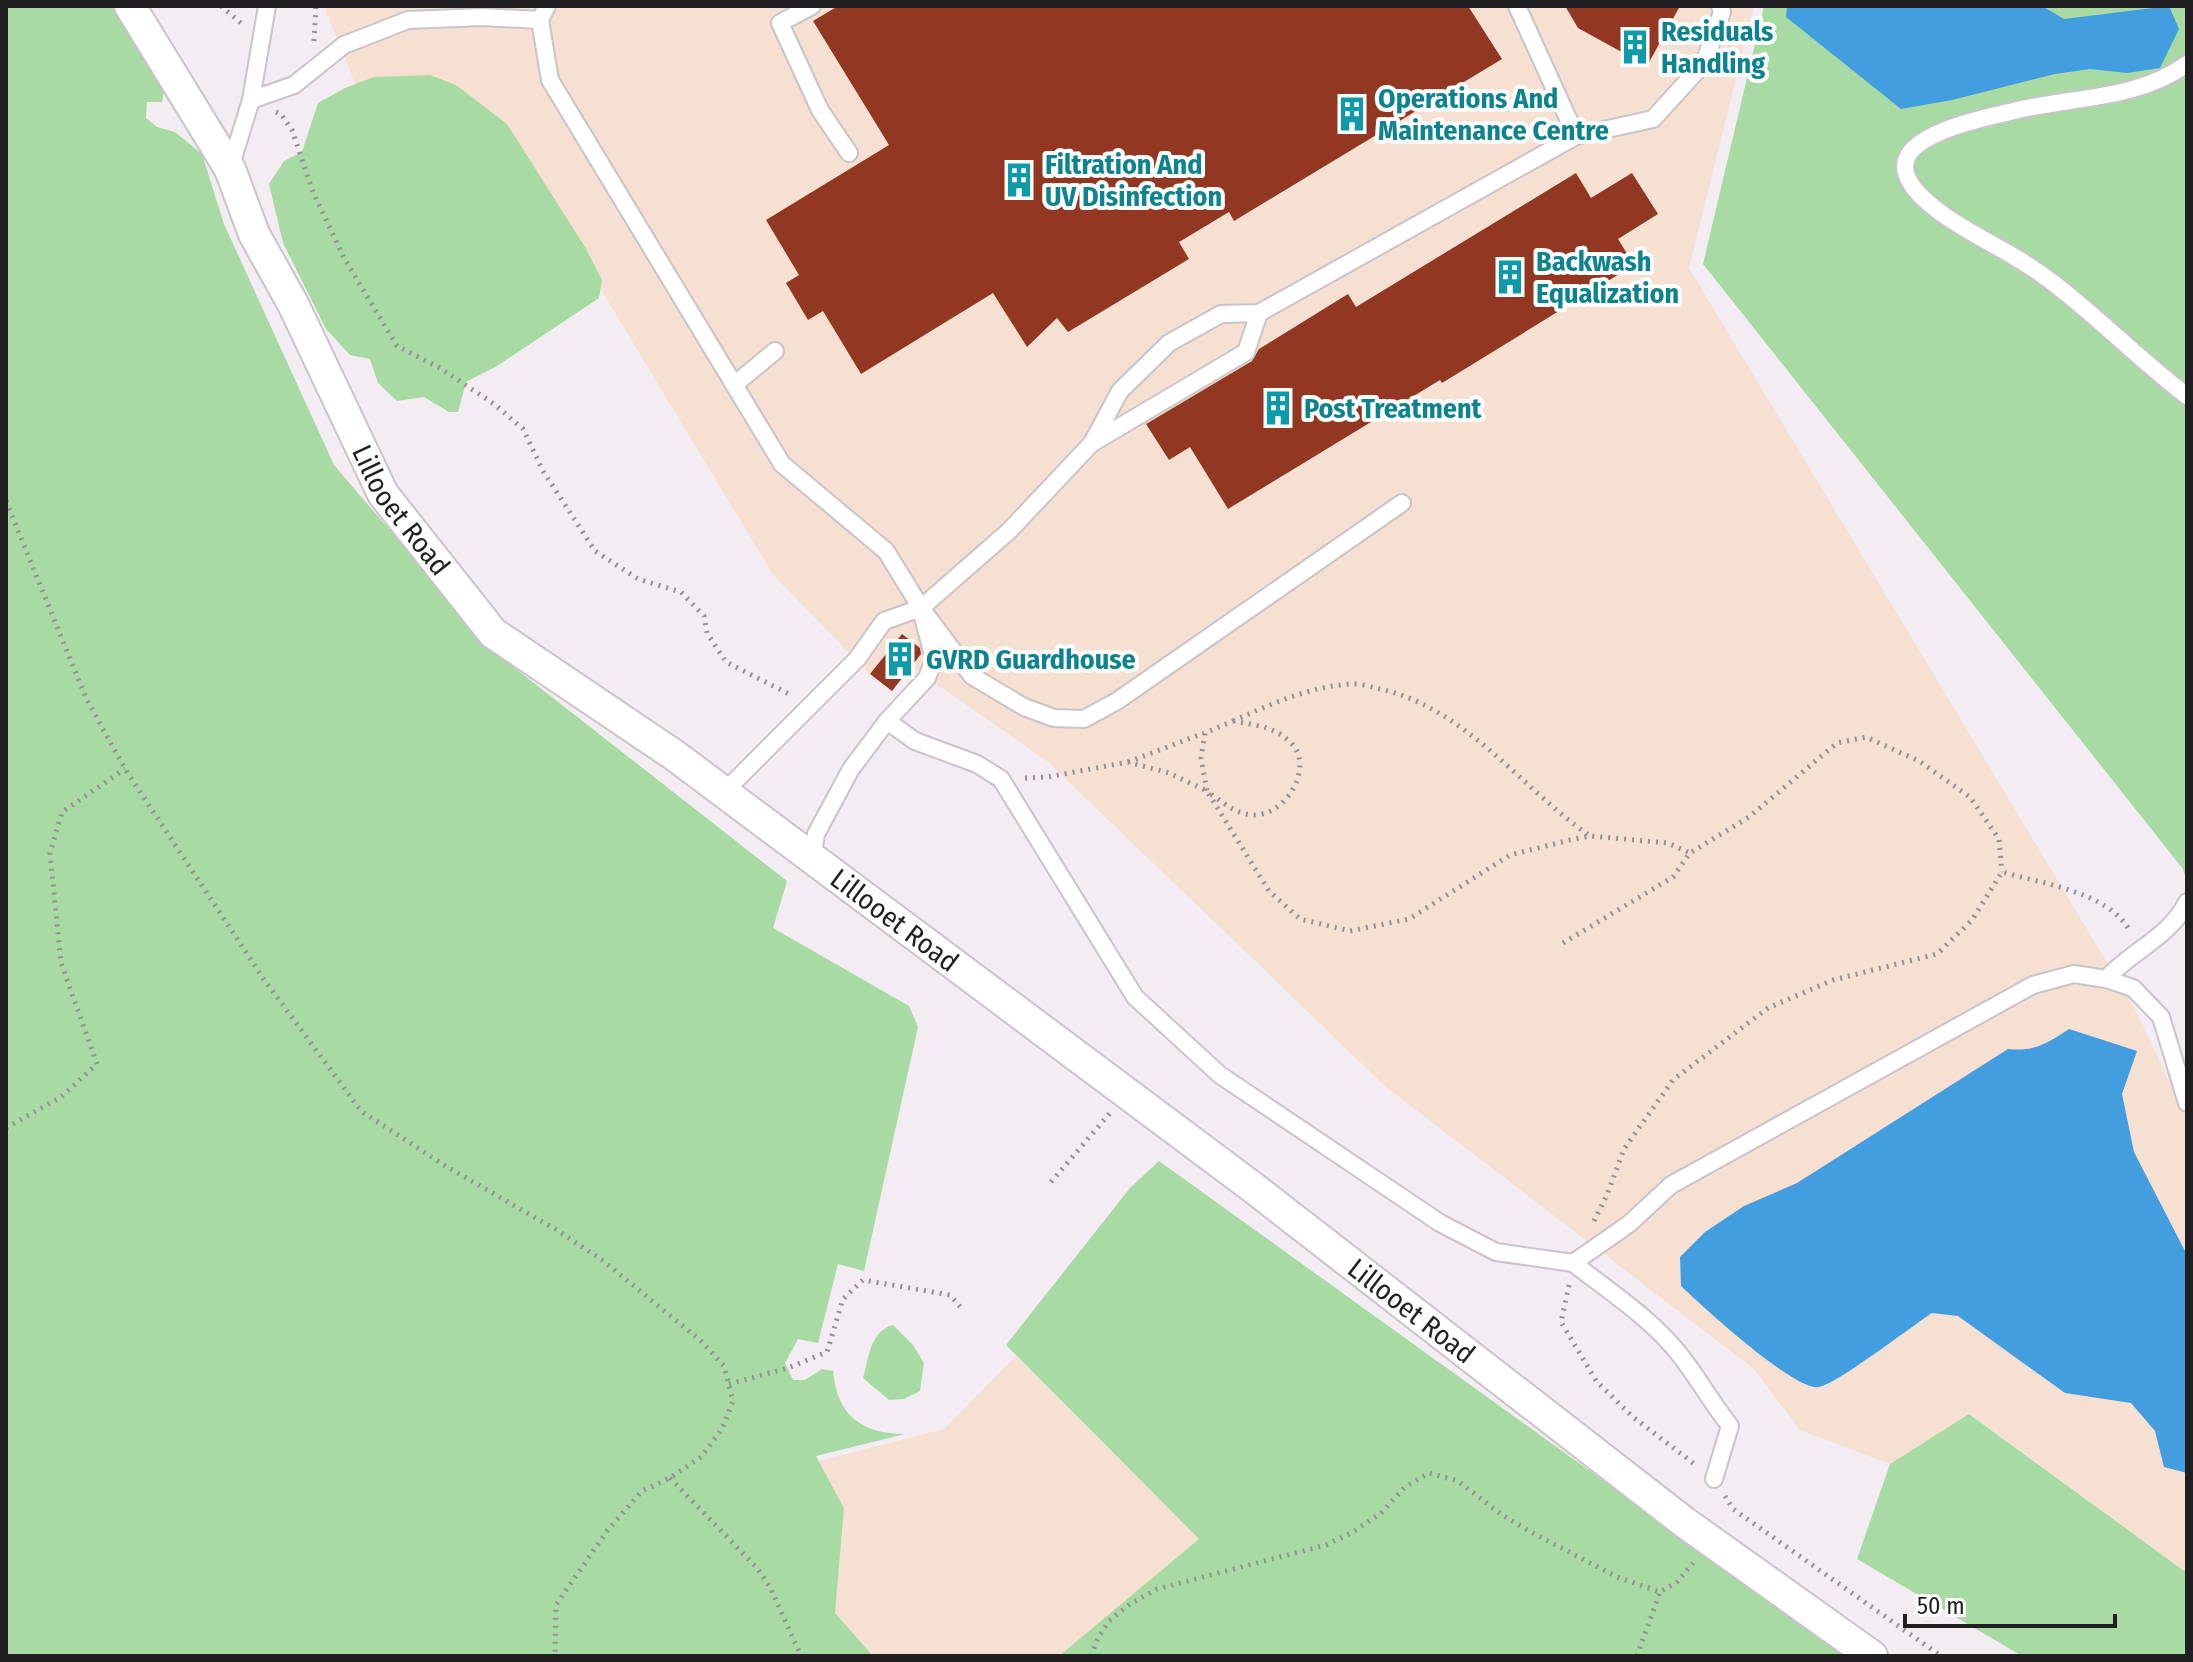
<svg xmlns="http://www.w3.org/2000/svg" width="2193" height="1662" font-family="'Fira Sans Condensed',sans-serif">
<rect width="100%" height="100%" fill="#f3ecf3"/>
<g fill="#f5e0d2">
<path d="M 324,6 L 1754,6 L 1689,268 L 2135,1009 L 2187,1119 L 2187,1573 L 1970,1414 L 1890,1464 L 1800,1430 L 1754,1369 L 1386,1087 L 1047,761 L 912,667 L 892,691 L 870,674 L 774,576 L 588,268 L 362,100 Z"/>
<path d="M 1016,1356 L 1199,1539 L 1059,1656 L 873,1656 L 835,1613 L 844,1508 L 819,1461 L 944,1429 Z"/>
</g>
<g fill="#a8daa4">
<path d="M 6,6 L 121,6 L 165,85 L 162,102 L 147,102 L 146,118 L 157,127 L 175,132 L 202,154 L 224,224 L 334,465 L 493,651 L 787,881 L 773,928 L 909,1006 L 918,1027 L 864,1271 L 838,1264 L 818,1343 L 798,1339 L 785,1363 L 793,1380 L 805,1380 L 822,1369 L 833,1371 C 837,1415 861,1434 905,1434 L 816,1456 L 844,1508 L 835,1613 L 873,1656 L 6,1656 Z"/>
<path d="M 1764,6 L 2187,6 L 2187,883 L 2183,869 L 1703,264 Z"/>
<path d="M 430,75 L 456,85 L 507,124 L 585,247 L 602,280 L 599,298 L 497,366 L 466,382 L 458,412 L 449,412 L 424,397 L 397,401 L 378,383 L 370,359 L 350,355 L 326,329 L 283,243 L 269,184 L 284,161 L 302,152 L 318,103 L 345,88 L 374,77 Z"/>
<path d="M 1159,1161 L 1847,1656 L 1059,1656 L 1199,1539 L 1006,1345 L 1130,1188 Z"/>
<path d="M 893,1325 L 913,1345 L 924,1363 L 920,1391 L 904,1399 L 889,1400 L 863,1378 C 869,1358 870,1331 893,1325 Z"/>
<path d="M 1969,1414 L 2187,1573 L 2187,1656 L 2022,1656 L 1857,1559 L 1890,1464 Z"/>
</g>
<g fill="#439edf">
<path d="M 1787,6 L 2042,6 L 2064,19 L 2169,6 L 2179,29 L 2160,68 L 2127,73 L 2090,69 L 2055,74 L 1952,100 L 1901,109 L 1786,17 Z"/>
<path d="M 2069,1029 L 2137,1051 L 2122,1094 L 2134,1152 L 2187,1255 L 2187,1473 L 2164,1467 L 2155,1431 L 2131,1403 L 2065,1393 L 1958,1316 L 1932,1313 C 1912,1326 1837,1384 1819,1387 C 1794,1391 1702,1306 1681,1286 L 1680,1257 L 1705,1232 L 1744,1206 L 1797,1183 L 2008,1049 C 2034,1052 2048,1043 2069,1029 Z"/>
</g>
<g fill="#923721">
<path d="M 838,6 L 1468,6 L 1502,59 L 1234,221 L 1229,212 L 1179,242 L 1189,259 L 1068,332 L 1057,318 L 1027,347 L 993,293 L 861,374 L 823,311 L 808,320 L 786,283 L 799,275 L 766,220 L 889,145 L 813,21 Z"/>
<path d="M 1565,6 L 1680,6 L 1647,66 L 1578,28 Z"/>
<path d="M 1576,173 L 1591,198 L 1632,173 L 1658,214 L 1618,239 L 1634,265 L 1442,383 L 1440,380 L 1228,509 L 1190,447 L 1169,460 L 1146,424 L 1252,361 L 1259,349 L 1348,294 L 1356,307 Z"/>
<path d="M 902,634 L 920,648 L 921,654 L 892,691 L 870,674 Z"/>
</g>
<g fill="none" stroke-linecap="round" stroke-linejoin="round">
<g stroke="#cac3c9" stroke-width="20">
<g id="service">
<path d="M 547,6 L 540,20 L 550,80 L 782,464 L 886,551 L 921,608 L 972,676 L 1024,707 L 1054,718 L 1084,719 L 1117,701 L 1402,503"/>
<path d="M 812,6 L 780,23 L 820,110 L 849,153"/>
<path d="M 1517,6 L 1576,136"/>
<path d="M 2187,64 C 2135,101 2073,96 2014,111 C 1988,117 1908,132 1905,165 C 1903,200 1982,238 2008,253 C 2075,291 2126,350 2187,396"/>
<path d="M 251,100 L 294,85 L 344,45 L 408,20 L 482,17 L 540,20"/>
<path d="M 230,168 L 251,100 L 267,6"/>
<path d="M 734,385 L 775,351"/>
<path d="M 1094,442 L 1246,352 L 1259,313"/>
<path d="M 887,721 L 915,741 L 977,764 L 1001,779 L 1135,997 L 1220,1075 L 1440,1223 L 1496,1252 L 1573,1263 L 1629,1224 L 1671,1185 L 2033,985 L 2074,974 L 2106,979 C 2131,951 2170,937 2187,902"/>
<path d="M 723,793 L 857,659 L 884,621 L 921,608 L 1009,531 L 1092,443 L 1120,391 L 1169,343 L 1221,314 L 1259,313 L 1576,136 L 1653,119 L 1704,63 L 1722,12 L 1720,6"/>
<path d="M 812,860 L 816,834 L 851,769 L 887,721 L 927,678 L 934,659 L 923,617"/>
<path d="M 2106,979 L 2133,988 L 2161,1017 L 2187,1103"/>
<path d="M 1573,1263 C 1609,1291 1652,1319 1680,1355 C 1698,1378 1712,1403 1730,1426 L 1714,1479"/>
</g>
</g>
<g stroke="#cac3c9" stroke-width="34">
<g id="minor">
<path id="s1" d="M 130,6 L 230,169 L 254,234 L 293,304 L 383,494 L 493,633 L 674,755 L 1251,1186 L 1684,1522 L 1872,1656"/>
</g>
</g>
<g stroke="#959095" stroke-width="5" stroke-dasharray="2 6" stroke-linecap="butt">
<path d="M 221,6 L 242,24"/>
<path d="M 314,41 L 316,6"/>
<path d="M 276,112 L 281,114 L 292,130 L 313,192 L 344,258 L 397,346 L 440,368 L 494,404 L 523,429 L 543,471 L 595,551 L 638,579 L 681,592 L 704,616 L 707,633 L 726,662 L 791,695"/>
<path d="M 6,501 L 86,698 L 125,769 L 263,978 L 361,1111 L 444,1165 L 555,1229 L 602,1260 L 700,1340 L 724,1366 L 733,1401 L 722,1429 L 701,1457 L 670,1478 L 642,1491 L 607,1531 L 556,1605 L 555,1656"/>
<path d="M 1233,721 C 1271,704 1308,687 1350,684 C 1359,683 1371,687 1380,689 C 1466,708 1521,788 1590,836"/>
<path d="M 1233,721 C 1254,725 1274,726 1290,742 C 1315,765 1288,813 1256,815 C 1237,816 1221,801 1207,791 L 1201,758 L 1205,733 Z"/>
<path d="M 1128,762 L 1204,733"/>
<path d="M 1025,778 L 1048,777 L 1128,762 L 1169,773 L 1207,791 L 1269,891 L 1300,919 L 1350,931 L 1409,919 L 1510,855 L 1570,840 L 1590,836 L 1668,843 L 1690,853"/>
<path d="M 1563,943 L 1673,877 L 1690,853 L 1749,817 L 1837,743 L 1866,737 L 1919,761 L 1970,797 L 1999,839 L 2002,872"/>
<path d="M 6,1128 L 61,1097 L 97,1064 L 61,963 L 50,853 L 62,812 L 125,769"/>
<path d="M 1051,1182 L 1110,1113"/>
<path d="M 1594,1221 L 1607,1195 L 1624,1149 L 1673,1080 L 1768,1008 L 1833,980 L 1937,954 L 1972,920 L 2002,872 C 2044,884 2108,892 2130,931"/>
<path d="M 1569,1285 L 1561,1322 L 1597,1382 L 1633,1417 L 1697,1466"/>
<path d="M 729,1384 L 788,1368 L 827,1352 L 843,1299 L 863,1280 L 950,1295 L 963,1310"/>
<path d="M 670,1478 L 758,1569 L 771,1589 L 801,1656"/>
<path d="M 1725,1496 L 1733,1509 L 1941,1656"/>
<path d="M 1091,1656 L 1098,1638 L 1109,1621 L 1130,1604 L 1157,1589 L 1326,1545 L 1353,1532 L 1381,1513 L 1405,1487 L 1429,1473 L 1458,1481 L 1502,1515 L 1531,1532 L 1617,1577 L 1660,1592 L 1677,1582 L 1693,1563"/>
<path d="M 1637,1656 L 1660,1592"/>
</g>
<use href="#service" stroke="#fff" stroke-width="16"/>
<use href="#minor" stroke="#fff" stroke-width="30"/>
</g>
<defs>
<g id="building-bare" transform="scale(2.76)"><path d="M-4-6H4V6H1V3H-1V6H-4ZM-2.5-4.3h1.7v1.8h-1.7ZM.8-4.3h1.7v1.8H.8ZM-2.5-1h1.7V.8h-1.7ZM.8-1h1.7V.8H.8Z" fill="#0f9aa8" stroke="#fff" stroke-width="2.5" paint-order="stroke"/></g>
</defs>
<g fill-rule="evenodd">
<use href="#building-bare" x="1635" y="47"/>
<use href="#building-bare" x="1352" y="114"/>
<use href="#building-bare" x="1019" y="180"/>
<use href="#building-bare" x="1510" y="277"/>
<use href="#building-bare" x="1278" y="408"/>
<use href="#building-bare" x="900" y="659"/>
</g>
<g text-anchor="middle" stroke-width="8" stroke-linejoin="round" paint-order="stroke">
<g font-size="28" font-weight="bold" fill="#0d838f" stroke="#fff" text-anchor="start">
<text x="1661" y="41">Residuals<tspan x="1661" dy="32">Handling</tspan></text>
<text x="1378" y="108">Operations And<tspan x="1378" dy="32">Maintenance Centre</tspan></text>
<text x="1045" y="174">Filtration And<tspan x="1045" dy="32">UV Disinfection</tspan></text>
<text x="1536" y="271">Backwash<tspan x="1536" dy="32">Equalization</tspan></text>
<text x="1304" y="418">Post Treatment</text>
<text x="926" y="669">GVRD Guardhouse</text>
</g>
<g font-size="28" fill="#211f21" stroke="#fff">
<text dy="10" stroke="none"><textPath href="#s1" startOffset="574">Lillooet Road</textPath></text>
<text dy="10" stroke="none"><textPath href="#s1" startOffset="1222">Lillooet Road</textPath></text>
<text dy="10" stroke="none"><textPath href="#s1" startOffset="1870">Lillooet Road</textPath></text>
</g>
</g>
<rect width="2193" height="1662" fill="none" stroke="#211f21" stroke-width="16"/>
<path d="M1905 1614v12h210v-12" fill="none" stroke="#211f21" stroke-width="4"/>
<text x="1917" y="1614" font-size="24" fill="#211f21" stroke="#ffffff" stroke-width="6" paint-order="stroke">50 m</text>
</svg>
